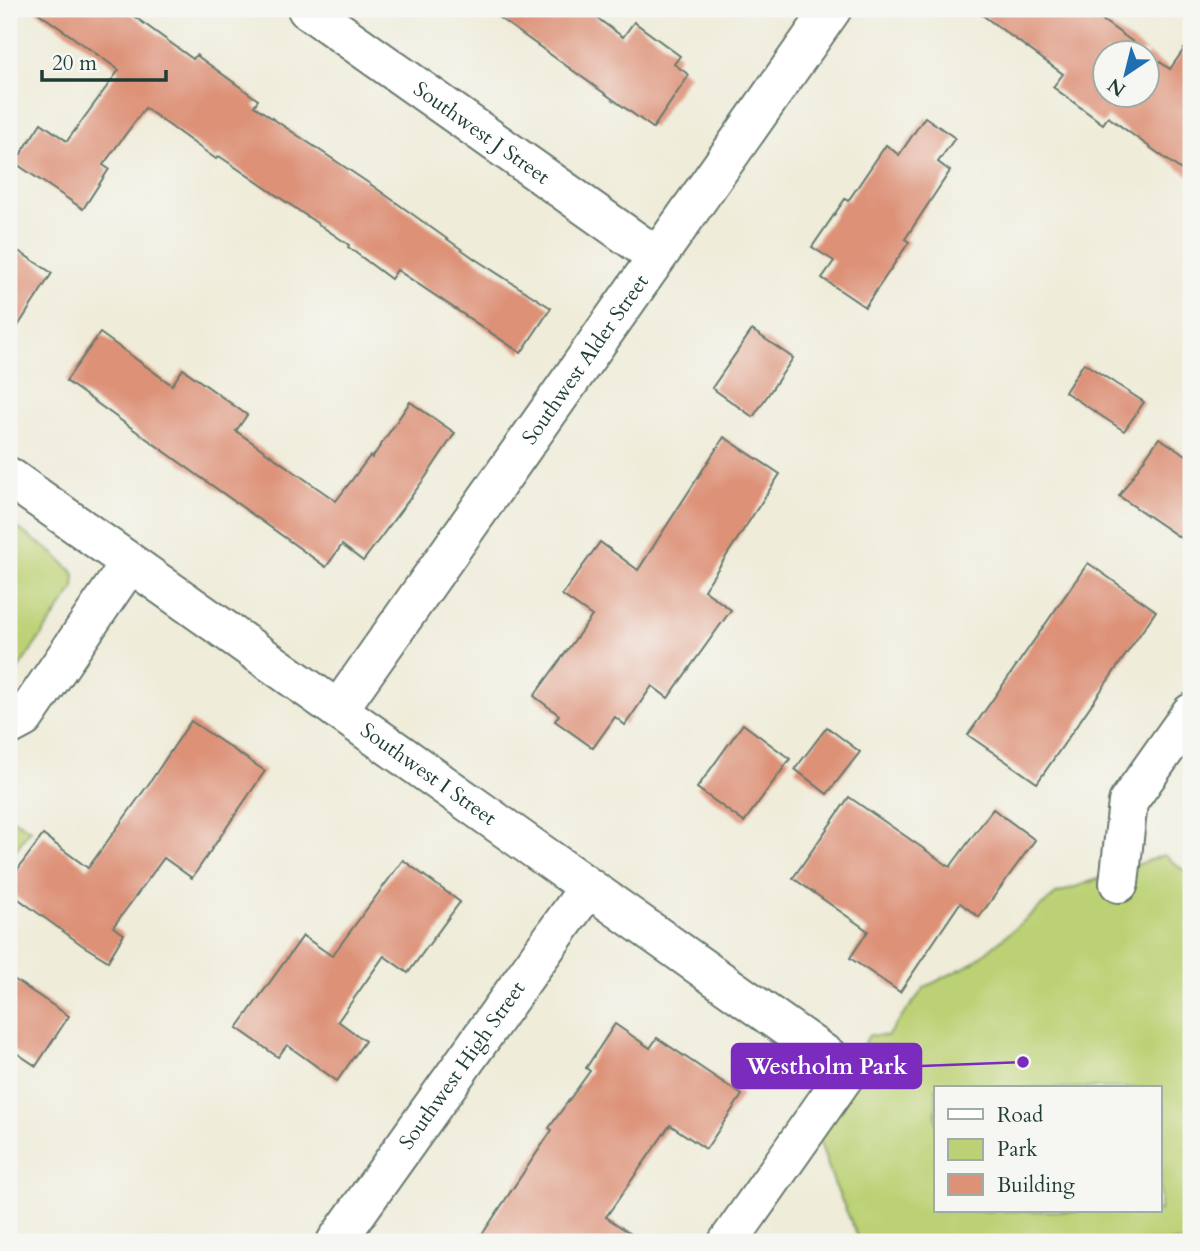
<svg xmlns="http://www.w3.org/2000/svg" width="1200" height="1251" font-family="Cardo,serif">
<rect width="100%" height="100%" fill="#f6f6f2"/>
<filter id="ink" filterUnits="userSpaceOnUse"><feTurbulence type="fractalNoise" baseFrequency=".0143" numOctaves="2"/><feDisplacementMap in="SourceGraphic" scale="14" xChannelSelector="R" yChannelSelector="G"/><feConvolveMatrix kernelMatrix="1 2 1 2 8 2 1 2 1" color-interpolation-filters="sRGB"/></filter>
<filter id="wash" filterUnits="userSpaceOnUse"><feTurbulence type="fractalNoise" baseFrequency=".00686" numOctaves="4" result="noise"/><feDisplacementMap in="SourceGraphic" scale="28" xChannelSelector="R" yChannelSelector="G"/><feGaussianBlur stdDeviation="1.57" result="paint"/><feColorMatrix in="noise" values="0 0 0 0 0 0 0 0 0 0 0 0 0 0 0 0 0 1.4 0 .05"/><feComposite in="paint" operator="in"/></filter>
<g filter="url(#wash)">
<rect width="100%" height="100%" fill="#efecd9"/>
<g fill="#bcd175" stroke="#6e8754" stroke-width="2" fill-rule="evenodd">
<path d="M 9,522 L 53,553 L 75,574 L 74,589 L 9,682 Z"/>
<path d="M 9,817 L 30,829 L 9,860 Z"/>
<path d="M 1164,855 L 1191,876 L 1191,1242 L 860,1242 L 834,1183 L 816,1131 L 869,1035 L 887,1036 L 925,987 L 973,963 L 1056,894 ZM 936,1088 L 1160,1088 L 1160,1211 L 936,1211 Z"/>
</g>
<g id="blocks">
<g fill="#dd9177">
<path d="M 33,9 L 124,9 L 193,59 L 196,55 L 258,100 L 254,106 L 373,186 L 475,259 L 551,308 L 521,353 L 397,270 L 391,279 L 348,247 L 349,245 L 219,156 L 216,159 L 145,108 L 103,165 L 109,169 L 83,209 L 15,163 L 41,123 L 67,141 L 119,70 Z"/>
<path d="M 487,9 L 585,9 L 623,37 L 634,22 L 680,56 L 674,64 L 689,75 L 653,128 Z"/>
<path d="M 974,9 L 1087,9 L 1147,52 L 1105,52 L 1105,94 L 1147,94 L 1147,53 L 1170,69 L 1191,39 L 1191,177 L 1108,117 L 1103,124 L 1053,87 L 1063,74 Z"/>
<path d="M 925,117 L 955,138 L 938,162 L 950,171 L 905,239 L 909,242 L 865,307 L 822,278 L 834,261 L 812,247 L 845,199 L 848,201 L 886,145 L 899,155 Z"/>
<path d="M 9,245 L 52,273 L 9,340 Z"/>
<path d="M 752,330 L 793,358 L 753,417 L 712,388 Z"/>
<path d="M 100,333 L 172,385 L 183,369 L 247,415 L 236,431 L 336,501 L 370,456 L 372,458 L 410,402 L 455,433 L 425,478 L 363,561 L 342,545 L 326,567 L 66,381 Z"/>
<path d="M 1084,363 L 1144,402 L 1124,431 L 1065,392 Z"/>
<path d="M 724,437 L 780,474 L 704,590 L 731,610 L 668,698 L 652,686 L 625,725 L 615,717 L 593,748 L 555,721 L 559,715 L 534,696 L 592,616 L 562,595 L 600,542 L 638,570 Z"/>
<path d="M 1159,438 L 1191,458 L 1191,545 L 1119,496 Z"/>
<path d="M 1088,563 L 1156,611 L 1037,783 L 968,735 Z"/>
<path d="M 191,721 L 265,771 L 192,878 L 164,858 L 113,927 L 124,934 L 108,961 L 82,945 L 9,892 L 9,881 L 43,835 L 88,868 L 150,782 Z"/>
<path d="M 743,724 L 790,759 L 744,822 L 697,788 Z"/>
<path d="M 827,727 L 860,752 L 827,794 L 795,769 Z"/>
<path d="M 849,797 L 950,867 L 993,809 L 1035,840 L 979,917 L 960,903 L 900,992 L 850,958 L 868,931 L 793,878 Z"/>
<path d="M 403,860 L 460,902 L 408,973 L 384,956 L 338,1021 L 365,1041 L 337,1081 L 287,1045 L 278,1057 L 237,1028 L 303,936 L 332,956 Z"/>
<path d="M 9,976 L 69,1016 L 36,1066 L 9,1048 Z"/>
<path d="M 615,1024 L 650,1048 L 657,1038 L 742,1095 L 706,1149 L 670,1125 L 606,1217 L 643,1242 L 477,1242 L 552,1130 L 549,1128 L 590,1071 L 586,1068 Z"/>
</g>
</g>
</g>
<g filter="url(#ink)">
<use href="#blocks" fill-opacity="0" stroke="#687a6e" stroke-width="2"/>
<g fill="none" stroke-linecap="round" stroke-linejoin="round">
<g stroke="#687a6e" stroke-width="42">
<g id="minor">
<path id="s1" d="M 307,9 L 656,256"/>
<path id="s2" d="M 9,477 L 848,1071 L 728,1242"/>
<path id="s3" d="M 338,710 L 832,9"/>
<path d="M 9,726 L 24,718 L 130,563"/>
<path d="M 1119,883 L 1128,802 L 1191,713"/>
<path id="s4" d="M 336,1242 L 588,888"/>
</g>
</g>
<use href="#minor" stroke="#fff" stroke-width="38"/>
</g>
</g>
<g text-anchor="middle" stroke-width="5" stroke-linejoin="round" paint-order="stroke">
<g font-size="21" fill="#1f3d34" stroke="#f6f6f2">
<text dy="7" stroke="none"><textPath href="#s1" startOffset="214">Southwest J Street</textPath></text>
<text dy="7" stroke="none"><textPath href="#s3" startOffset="429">Southwest Alder Street</textPath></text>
<text dy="7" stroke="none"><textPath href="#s2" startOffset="514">Southwest I Street</textPath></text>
<text dy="7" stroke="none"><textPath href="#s4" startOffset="217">Southwest High Street</textPath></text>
</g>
</g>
<path fill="none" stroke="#7b2cbf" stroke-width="2.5" d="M1023 1062L921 1066"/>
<circle fill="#7b2cbf" stroke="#f6f6f2" stroke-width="2.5" cx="1023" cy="1062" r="7"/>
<rect fill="#7b2cbf" stroke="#7b2cbf" stroke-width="2.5" x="732" y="1044" width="189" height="44" rx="7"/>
<g font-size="23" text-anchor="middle" font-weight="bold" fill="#fff">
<text x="827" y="1074">Westholm Park</text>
</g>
<rect width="1200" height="1251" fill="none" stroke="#f6f6f2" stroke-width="35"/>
<rect x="934" y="1086" width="228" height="126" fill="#f6f6f2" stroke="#a0aca6" stroke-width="2"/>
<rect x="948" y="1109" width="35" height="10" fill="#ffffff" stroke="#a0aca6" stroke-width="2"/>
<text x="997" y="1122" font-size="21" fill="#1f3d34">Road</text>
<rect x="948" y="1139" width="35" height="21" fill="#bcd175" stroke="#a0aca6" stroke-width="2"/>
<text x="997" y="1156" font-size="21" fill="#1f3d34">Park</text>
<rect x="948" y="1174" width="35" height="21" fill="#dd9177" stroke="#a0aca6" stroke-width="2"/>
<text x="997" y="1192" font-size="21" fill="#1f3d34">Building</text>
<g transform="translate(1126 74) rotate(215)"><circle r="33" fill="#f6f6f2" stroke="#a0aca6" stroke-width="2"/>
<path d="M0-5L12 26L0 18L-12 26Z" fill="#1f6fb2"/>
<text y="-10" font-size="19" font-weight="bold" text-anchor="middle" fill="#1f3d34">N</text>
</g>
<path d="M42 70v10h124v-10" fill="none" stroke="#1f3d34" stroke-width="3.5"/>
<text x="52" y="70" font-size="21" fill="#1f3d34" stroke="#f6f6f2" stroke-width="5" paint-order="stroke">20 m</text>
</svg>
